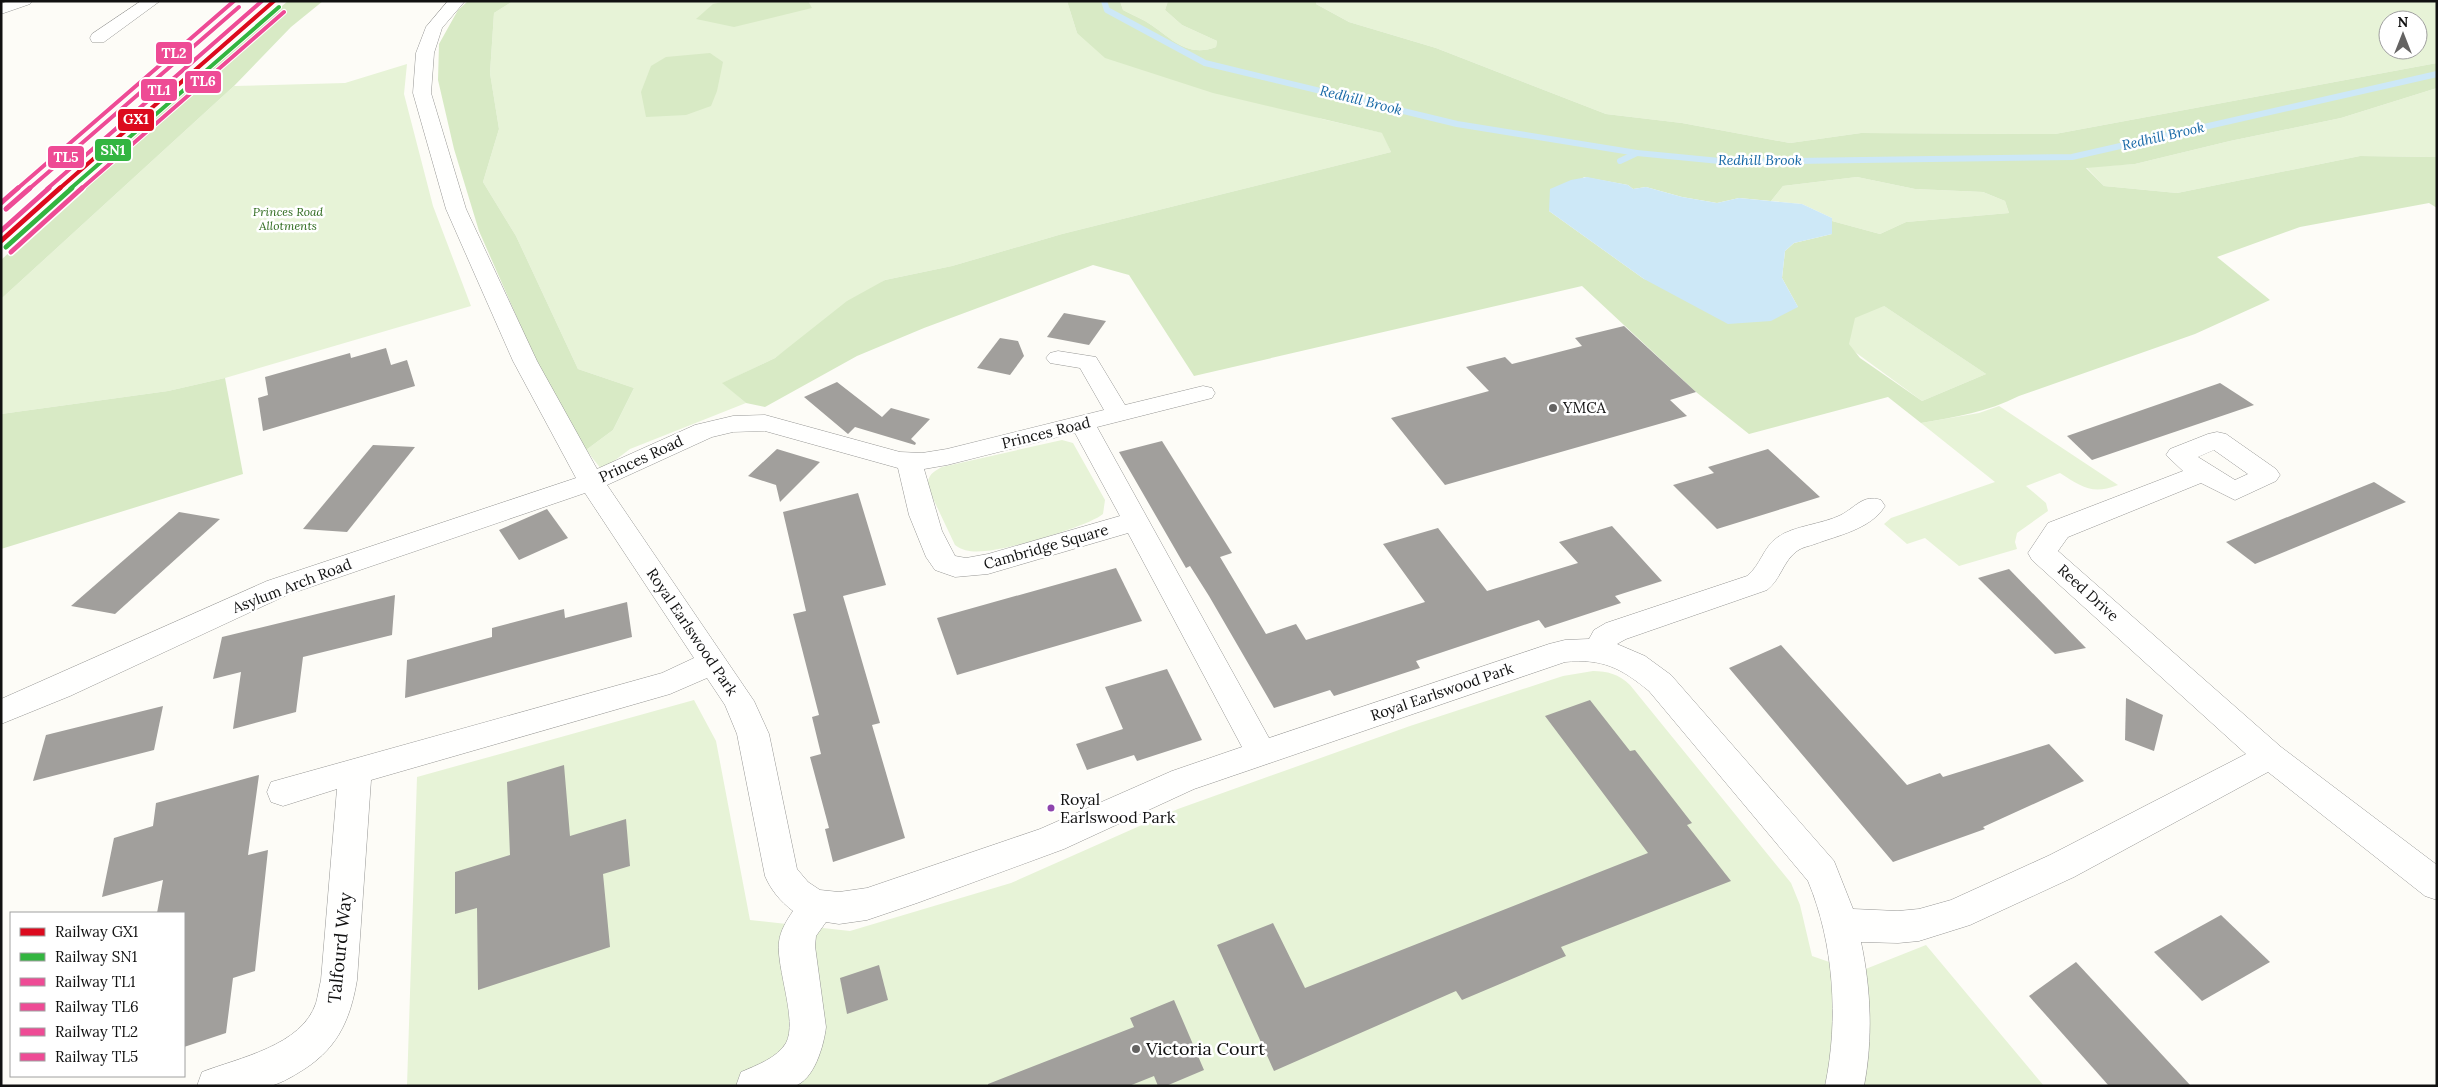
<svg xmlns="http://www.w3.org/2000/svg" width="2438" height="1087" font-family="Lora,serif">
<rect width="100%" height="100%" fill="#fdfcf7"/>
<g fill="#e7f3d7" fill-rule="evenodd">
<path d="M 513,1 L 1067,1 L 1077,33 L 1322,119 L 1383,133 L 1391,152 L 1062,234 L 952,266 L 885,280 L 775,358 L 723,383 L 746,403 L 630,449 L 602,470 L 586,450 L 613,430 L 634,388 L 578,369 L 516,236 L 483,182 L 499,129 L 490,73 L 494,13 Z"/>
<path d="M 1120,1 L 1168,1 L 1165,10 L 1182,25 L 1217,41 L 1216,47 C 1185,59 1169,35 1145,21 C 1138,17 1130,14 1123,10 Z"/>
<path d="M 1316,1 L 2437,1 L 2437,63 L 2055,134 L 1861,133 L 1790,143 L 1682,123 L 1606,114 L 1436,48 L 1349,22 L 1316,4 ZM 2388,20 L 2418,20 L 2418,50 L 2388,50 Z"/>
<path d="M 407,64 L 404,94 L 433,206 L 471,306 L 225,378 L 168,391 L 1,414 L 1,299 L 234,86 L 345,83 Z"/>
<path d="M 2437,88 L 2437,157 L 2360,156 L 2177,193 L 2104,186 L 2086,167 L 2135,164 L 2230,141 L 2341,118 Z"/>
<path d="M 1857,177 L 1915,189 L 1983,192 L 2005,201 L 2009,213 L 1906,222 L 1880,234 L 1832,221 L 1832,218 L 1802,204 L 1771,201 L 1783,186 Z"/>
<path d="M 1785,251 L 1884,306 L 1986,374 L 1922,401 L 1851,349 Z"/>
<path d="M 1999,406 L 2118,485 C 2092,495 2082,487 2060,473 L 2026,486 L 2046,503 L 2048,511 L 2017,533 L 2015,542 L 2017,549 L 1959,566 L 1925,538 L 1907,544 L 1884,524 L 1891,518 L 1995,482 L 1921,423 L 1979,413 Z"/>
<path d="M 1062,440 L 1073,443 L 1105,500 L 1103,514 C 1087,527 1006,550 985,551 C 975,552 964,552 955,545 L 928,488 C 927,476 932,472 942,467 Z"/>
<path d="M 1593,671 C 1607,671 1619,674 1630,685 L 1791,883 L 1800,905 L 1812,956 L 1858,972 L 1926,945 L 2044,1086 L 407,1086 L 417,777 L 694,700 L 716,741 L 750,920 L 850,931 L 1011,883 L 1178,809 L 1410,726 L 1563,676 Z"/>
</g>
<g fill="#d8eac5" fill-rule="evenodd">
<path d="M 288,1 L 323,1 L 291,27 L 234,86 L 1,299 L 1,260 L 221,57 Z"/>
<path d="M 468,1 L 513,1 L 494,13 L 490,73 L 499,129 L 483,182 L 516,236 L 578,369 L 634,388 L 613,430 L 586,450 L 533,354 L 479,231 L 454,149 L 438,80 L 439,44 L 458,10 Z"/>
<path d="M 727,1 L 808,1 L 812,8 L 734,27 L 696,19 L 713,4 Z"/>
<path d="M 1067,1 L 1120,1 L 1123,10 C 1130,14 1138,17 1145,21 C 1169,35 1185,59 1216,47 L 1217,41 L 1182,25 L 1165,10 L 1168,1 L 1316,1 L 1316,4 L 1349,22 L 1436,48 L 1606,114 L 1682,123 L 1790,143 L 1861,133 L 2055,134 L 2437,63 L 2437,88 L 2341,118 L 2230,141 L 2135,164 L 2086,168 L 2104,186 L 2177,193 L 2360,156 L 2437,157 L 2437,208 L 2429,203 L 2300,227 L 2217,257 L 2270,300 L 2195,334 L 2019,396 C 1987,412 1956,417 1921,423 L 1888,397 L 1749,434 L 1696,392 L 1582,286 L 1194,376 L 1129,275 L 1093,265 L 924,328 L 857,356 L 765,407 L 746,403 L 722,383 L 775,358 L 847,301 L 885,280 L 952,266 L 1062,234 L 1391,152 L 1382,133 L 1213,93 L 1105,58 L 1077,33 ZM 1584,177 L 1628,185 L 1633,189 L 1646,187 L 1682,197 L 1717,203 L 1739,198 L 1771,201 L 1783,186 L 1857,177 L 1915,189 L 1983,192 L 2005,201 L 2009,213 L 1906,222 L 1880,234 L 1832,221 L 1832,234 L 1794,243 L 1785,251 L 1782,278 L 1798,307 L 1644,279 L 1549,211 ZM 1884,306 L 1986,374 L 1922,401 L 1860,358 L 1849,344 L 1855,318 Z"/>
<path d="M 710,53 L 723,62 L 717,91 L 711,106 L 686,115 L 646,117 L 641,92 L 651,66 L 666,57 Z"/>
<path d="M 225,378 L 243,474 L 1,549 L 1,414 L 168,391 Z"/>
</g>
<path fill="#cde8f7" d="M 1587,177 L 1628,185 L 1633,189 L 1646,187 L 1682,197 L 1717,203 L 1739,198 L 1802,204 L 1832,218 L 1832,234 L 1794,243 L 1785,251 L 1782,278 L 1798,307 L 1771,321 L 1728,324 L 1644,279 L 1549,211 L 1550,189 L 1571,180 Z"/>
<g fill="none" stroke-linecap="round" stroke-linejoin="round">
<g stroke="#cde8f7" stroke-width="6">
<path d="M 1104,1 L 1107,10 L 1205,63 L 1457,124 L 1637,153 L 1730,162 L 2072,157 L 2437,74"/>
<path d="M 1620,161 L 1637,153"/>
</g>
</g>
<g fill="#a19f9c">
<path d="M 1064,313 L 1106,321 L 1089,345 L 1047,337 Z"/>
<path d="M 1624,326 L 1696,392 L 1670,400 L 1687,416 L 1445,485 L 1391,418 L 1489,391 L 1466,367 L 1505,357 L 1512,364 L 1582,346 L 1575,338 Z"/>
<path d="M 1000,338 L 1018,341 L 1024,356 L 1010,375 L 977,368 Z"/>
<path d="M 386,348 L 391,365 L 407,360 L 415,386 L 263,431 L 258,398 L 268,395 L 265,377 L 350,353 L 351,358 Z"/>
<path d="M 837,382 L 882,417 L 891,408 L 930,419 L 911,439 L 916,443 L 915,445 L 855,427 L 848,434 L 804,397 Z"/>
<path d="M 2220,383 L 2254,405 L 2092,460 L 2067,436 Z"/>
<path d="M 1162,441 L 1232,553 L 1220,557 L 1266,634 L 1296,624 L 1306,640 L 1425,602 L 1383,544 L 1438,528 L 1487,591 L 1578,563 L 1559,542 L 1612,526 L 1662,581 L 1615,596 L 1621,603 L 1545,628 L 1539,620 L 1416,661 L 1420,668 L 1334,696 L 1330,690 L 1274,708 L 1209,596 L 1190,566 L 1186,568 L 1119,452 Z"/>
<path d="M 373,445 L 415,447 L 347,532 L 303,529 Z"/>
<path d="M 777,449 L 820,462 L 780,502 L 776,485 L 748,476 Z"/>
<path d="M 1768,449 L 1820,497 L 1717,529 L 1673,485 L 1714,473 L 1708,467 Z"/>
<path d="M 2374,482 L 2406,502 L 2255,564 L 2226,542 Z"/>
<path d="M 858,493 L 886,585 L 843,596 L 880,723 L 872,725 L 905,838 L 833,862 L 825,829 L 829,828 L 810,757 L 821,754 L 812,717 L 819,715 L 793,614 L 806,611 L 783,512 Z"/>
<path d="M 547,509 L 568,538 L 519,560 L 499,530 Z"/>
<path d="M 179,512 L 220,519 L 115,614 L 71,606 Z"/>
<path d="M 1116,568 L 1142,621 L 957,675 L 937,618 Z"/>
<path d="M 2009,569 L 2086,648 L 2055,654 L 1978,578 Z"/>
<path d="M 395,595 L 392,635 L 303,657 L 296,712 L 233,729 L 241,672 L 213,679 L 222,637 Z"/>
<path d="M 627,602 L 632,637 L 405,698 L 407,660 L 492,637 L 492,628 L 564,609 L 565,618 Z"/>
<path d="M 1781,645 L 1907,785 L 1940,773 L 1943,777 L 2049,744 L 2084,781 L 1983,827 L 1985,829 L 1893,862 L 1729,668 Z"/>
<path d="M 1167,669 L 1202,740 L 1137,761 L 1134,755 L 1087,770 L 1076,744 L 1123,729 L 1105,687 Z"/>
<path d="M 2126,698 L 2163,715 L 2154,751 L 2125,740 Z"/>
<path d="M 1590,700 L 1630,751 L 1635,750 L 1692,823 L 1687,825 L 1731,881 L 1561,947 L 1566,956 L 1462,1000 L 1456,991 L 1274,1071 L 1217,945 L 1273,923 L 1305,988 L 1648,853 L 1545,716 Z"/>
<path d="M 163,706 L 154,750 L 33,781 L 46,735 Z"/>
<path d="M 564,765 L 570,836 L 626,819 L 630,866 L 603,874 L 610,947 L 478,990 L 477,908 L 455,914 L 455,872 L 510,855 L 507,782 Z"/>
<path d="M 259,775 L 248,855 L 268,850 L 255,971 L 233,978 L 226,1033 L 184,1047 L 184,913 L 157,913 L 163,880 L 102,897 L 114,838 L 153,826 L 156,803 Z"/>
<path d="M 2221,915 L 2270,962 L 2202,1001 L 2154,952 Z"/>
<path d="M 2076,962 L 2191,1086 L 2109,1086 L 2029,996 Z"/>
<path d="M 879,965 L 888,1000 L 847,1014 L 840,978 Z"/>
<path d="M 1174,1000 L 1204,1070 L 1166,1086 L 1158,1086 L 1154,1076 L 1129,1086 L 988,1086 L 988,1084 L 1134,1027 L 1130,1018 Z"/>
</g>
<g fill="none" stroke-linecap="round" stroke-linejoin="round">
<g stroke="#979795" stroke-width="1">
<g id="minor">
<path d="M 8,1 L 32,1 L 30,4 L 1,14 L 1,4 Z"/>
<path d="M 141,1 L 160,1 L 104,42 L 92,42 L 90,38 L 92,34 Z"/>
<path d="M 448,1 L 465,1 L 442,28 L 434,53 L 431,93 L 466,209 L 537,361 L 597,469 L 695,425 L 733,416 L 765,415 L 900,452 L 922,453 L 947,449 L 1104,410 L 1080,368 L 1050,363 L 1046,358 L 1050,353 L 1058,351 L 1096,357 L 1125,405 L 1203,386 L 1212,388 L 1215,393 L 1212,398 L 1097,427 L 1269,738 L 1549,644 L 1565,640 L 1589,639 L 1594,630 L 1606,623 L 1747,576 C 1761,565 1763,547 1778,537 C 1793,526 1823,524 1841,515 C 1856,507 1863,494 1881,500 L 1885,506 C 1871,529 1839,535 1815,544 C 1810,546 1802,547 1797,551 C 1783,561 1781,579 1767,590 L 1626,639 L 1617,644 L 1645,656 L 1671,675 L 1834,861 L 1853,909 L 1898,911 L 1919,909 L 1951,900 L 2050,855 L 2246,754 L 2032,560 L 2028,553 L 2048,523 L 2183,471 L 2166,455 L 2170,449 L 2208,434 L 2217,432 L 2226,434 L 2276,469 L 2280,475 L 2276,481 L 2235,500 L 2201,483 L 2068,537 L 2058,551 L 2281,747 L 2437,865 L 2437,900 L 2425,896 L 2268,772 L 2074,877 L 1970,925 L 1919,941 L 1898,943 L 1861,942 C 1871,989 1873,1039 1864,1086 L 1825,1086 C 1839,1020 1834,943 1808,881 L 1649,691 C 1621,668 1602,658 1565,662 L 1194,789 L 1064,849 L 917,903 L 867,920 L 839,924 L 826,922 L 816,936 L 815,946 L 826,1027 C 824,1045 814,1081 794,1086 C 778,1087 753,1086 736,1086 L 741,1072 C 757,1065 777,1058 786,1043 C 798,1021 776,968 779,942 C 780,931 787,920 793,911 C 780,901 771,890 765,876 L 737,734 L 725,705 L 707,678 L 670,694 L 371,780 L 357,980 C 350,1022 336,1051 298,1073 C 290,1078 279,1084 270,1086 C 250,1087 218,1086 197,1086 L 202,1072 C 238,1058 302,1046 316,1003 C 318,996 319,988 321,980 L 337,789 L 283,806 L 271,802 L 267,792 L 271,782 L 662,673 L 694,658 L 585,493 L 287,595 L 70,696 L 1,724 L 1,699 L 267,581 L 576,478 L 513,361 L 446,209 L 413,93 L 416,53 L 426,27 ZM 765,431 L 898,468 L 909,515 L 926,557 L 935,570 L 955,577 L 988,574 L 1128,533 L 1242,747 L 1172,771 L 1040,829 L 867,888 L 839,892 L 820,890 L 808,882 L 797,869 L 769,734 L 754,701 L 607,485 L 712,437 L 733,432 ZM 1075,433 L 1120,516 L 988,554 L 966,558 L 955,556 L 942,531 L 924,469 L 947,465 ZM 2214,450 L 2248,474 L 2235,480 L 2198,457 Z"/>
</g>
</g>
<use href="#minor" fill="#fffffe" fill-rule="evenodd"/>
<g stroke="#fff" stroke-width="6">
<path id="rail-1-far1" d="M 59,189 L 274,1"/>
</g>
<g stroke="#fff" stroke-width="8">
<path id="rail-1" d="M 1,241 L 60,188"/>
</g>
<g stroke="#fff" stroke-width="6">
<path id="rail-2-far1" d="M 70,189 L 279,7"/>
</g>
<g stroke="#fff" stroke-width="8">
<path id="rail-2" d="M 6,247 L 72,188"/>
</g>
<g stroke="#fff" stroke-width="6">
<path id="rail-3-far1" d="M 47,189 L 262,1"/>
</g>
<g stroke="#fff" stroke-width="8">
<path id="rail-3" d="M 1,231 L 49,188"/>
</g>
<g stroke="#fff" stroke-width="6">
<path id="rail-4-far1" d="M 81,189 L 284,12"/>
</g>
<g stroke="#fff" stroke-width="8">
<path id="rail-4" d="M 11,252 L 82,188"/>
</g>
<g stroke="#fff" stroke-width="6">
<path id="rail-5-far1" d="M 17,189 L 234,1"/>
</g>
<g stroke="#fff" stroke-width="8">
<path id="rail-5" d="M 1,203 L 18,188"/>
</g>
<g stroke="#fff" stroke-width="6">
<path id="rail-6-far1" d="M 29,189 L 239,7"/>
</g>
<g stroke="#fff" stroke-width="8">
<path id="rail-6" d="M 6,209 L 30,188"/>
</g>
<use href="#rail-1-far1" stroke="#dc0a1e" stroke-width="4"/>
<use href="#rail-1" stroke="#dc0a1e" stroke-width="5"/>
<use href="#rail-2-far1" stroke="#33b540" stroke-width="4"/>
<use href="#rail-2" stroke="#33b540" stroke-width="5"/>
<use href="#rail-3-far1" stroke="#ee4b95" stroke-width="4"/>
<use href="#rail-3" stroke="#ee4b95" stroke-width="5"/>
<use href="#rail-4-far1" stroke="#ee4b95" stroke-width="4"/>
<use href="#rail-4" stroke="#ee4b95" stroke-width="5"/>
<use href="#rail-5-far1" stroke="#ee4b95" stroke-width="4"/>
<use href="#rail-5" stroke="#ee4b95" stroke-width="5"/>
<use href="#rail-6-far1" stroke="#ee4b95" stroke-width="4"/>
<use href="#rail-6" stroke="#ee4b95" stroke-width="5"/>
</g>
<g fill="#646362" stroke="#fff" stroke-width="2">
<circle cx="1553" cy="408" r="5"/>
<circle cx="1136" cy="1049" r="5"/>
</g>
<circle fill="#8e44ad" stroke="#fff" stroke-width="2" cx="1051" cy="808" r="4.5"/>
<g text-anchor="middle" stroke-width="5" stroke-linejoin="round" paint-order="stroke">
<g font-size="12" font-style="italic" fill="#2f6b1f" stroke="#fff">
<text x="288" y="216">Princes Road<tspan x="288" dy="14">Allotments</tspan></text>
</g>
<g font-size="14" font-style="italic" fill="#1768a6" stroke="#fff">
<text transform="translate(1361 100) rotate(14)" y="5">Redhill Brook</text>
<text transform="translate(2163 136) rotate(-13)" y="5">Redhill Brook</text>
<text x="1760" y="165">Redhill Brook</text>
</g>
<g font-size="15" fill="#111" stroke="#fff" text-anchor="start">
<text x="1563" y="413">YMCA</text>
</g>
<g font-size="15" fill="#111" stroke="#fff">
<text transform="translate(1046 433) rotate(-14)" y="5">Princes Road</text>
<text transform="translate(641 459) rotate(-25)" y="5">Princes Road</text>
<text transform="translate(1046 547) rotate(-16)" y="5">Cambridge Square</text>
<text transform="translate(292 586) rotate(-21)" y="5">Asylum Arch Road</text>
<text transform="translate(2088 593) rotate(42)" y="5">Reed Drive</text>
<text transform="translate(692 632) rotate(56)" y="5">Royal Earlswood Park</text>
<text transform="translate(1442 692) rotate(-19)" y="5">Royal Earlswood Park</text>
</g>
<g font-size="16" fill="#111" stroke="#fff" text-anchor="start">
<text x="1060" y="805">Royal<tspan x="1060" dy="18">Earlswood Park</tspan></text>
</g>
<g font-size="18" fill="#111" stroke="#fff">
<text transform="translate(340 948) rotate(-84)" y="6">Talfourd Way</text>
</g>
<g font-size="18" fill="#111" stroke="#fff" text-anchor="start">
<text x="1146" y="1055">Victoria Court</text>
</g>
</g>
<g stroke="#fff" stroke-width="2">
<rect x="155" y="41" width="38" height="24" rx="5" fill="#ee4b95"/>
<rect x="184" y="70" width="38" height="24" rx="5" fill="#ee4b95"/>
<rect x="140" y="78" width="38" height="24" rx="5" fill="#ee4b95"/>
<rect x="117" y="108" width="38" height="24" rx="5" fill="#dc0a1e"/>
<rect x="94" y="138" width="38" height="24" rx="5" fill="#33b540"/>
<rect x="47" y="145" width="38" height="24" rx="5" fill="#ee4b95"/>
</g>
<g font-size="14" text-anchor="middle" font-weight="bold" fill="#fff">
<text x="174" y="58">TL2</text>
<text x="203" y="86">TL6</text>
<text x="159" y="95">TL1</text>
<text x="136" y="124">GX1</text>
<text x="113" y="155">SN1</text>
<text x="66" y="162">TL5</text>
</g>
<rect width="2438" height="1087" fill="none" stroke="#111111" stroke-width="5"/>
<rect x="10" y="912" width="175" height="165" fill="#ffffff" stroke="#a0a0a0"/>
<rect x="20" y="928" width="25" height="8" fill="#dc0a1e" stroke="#a0a0a0"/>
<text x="55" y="937" font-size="15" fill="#111111">Railway GX1</text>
<rect x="20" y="953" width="25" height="8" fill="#33b540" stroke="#a0a0a0"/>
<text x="55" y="962" font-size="15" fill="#111111">Railway SN1</text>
<rect x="20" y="978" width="25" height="8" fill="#ee4b95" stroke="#a0a0a0"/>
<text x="55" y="987" font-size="15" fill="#111111">Railway TL1</text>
<rect x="20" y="1003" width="25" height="8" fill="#ee4b95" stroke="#a0a0a0"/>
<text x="55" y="1012" font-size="15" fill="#111111">Railway TL6</text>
<rect x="20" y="1028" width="25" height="8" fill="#ee4b95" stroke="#a0a0a0"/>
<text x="55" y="1037" font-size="15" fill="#111111">Railway TL2</text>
<rect x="20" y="1053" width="25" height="8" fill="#ee4b95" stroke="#a0a0a0"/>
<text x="55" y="1062" font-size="15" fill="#111111">Railway TL5</text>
<g transform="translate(2403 35)"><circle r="24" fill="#ffffff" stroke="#a0a0a0"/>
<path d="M0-4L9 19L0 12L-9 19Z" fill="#646362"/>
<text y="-8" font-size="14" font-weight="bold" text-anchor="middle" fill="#111111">N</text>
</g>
</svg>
